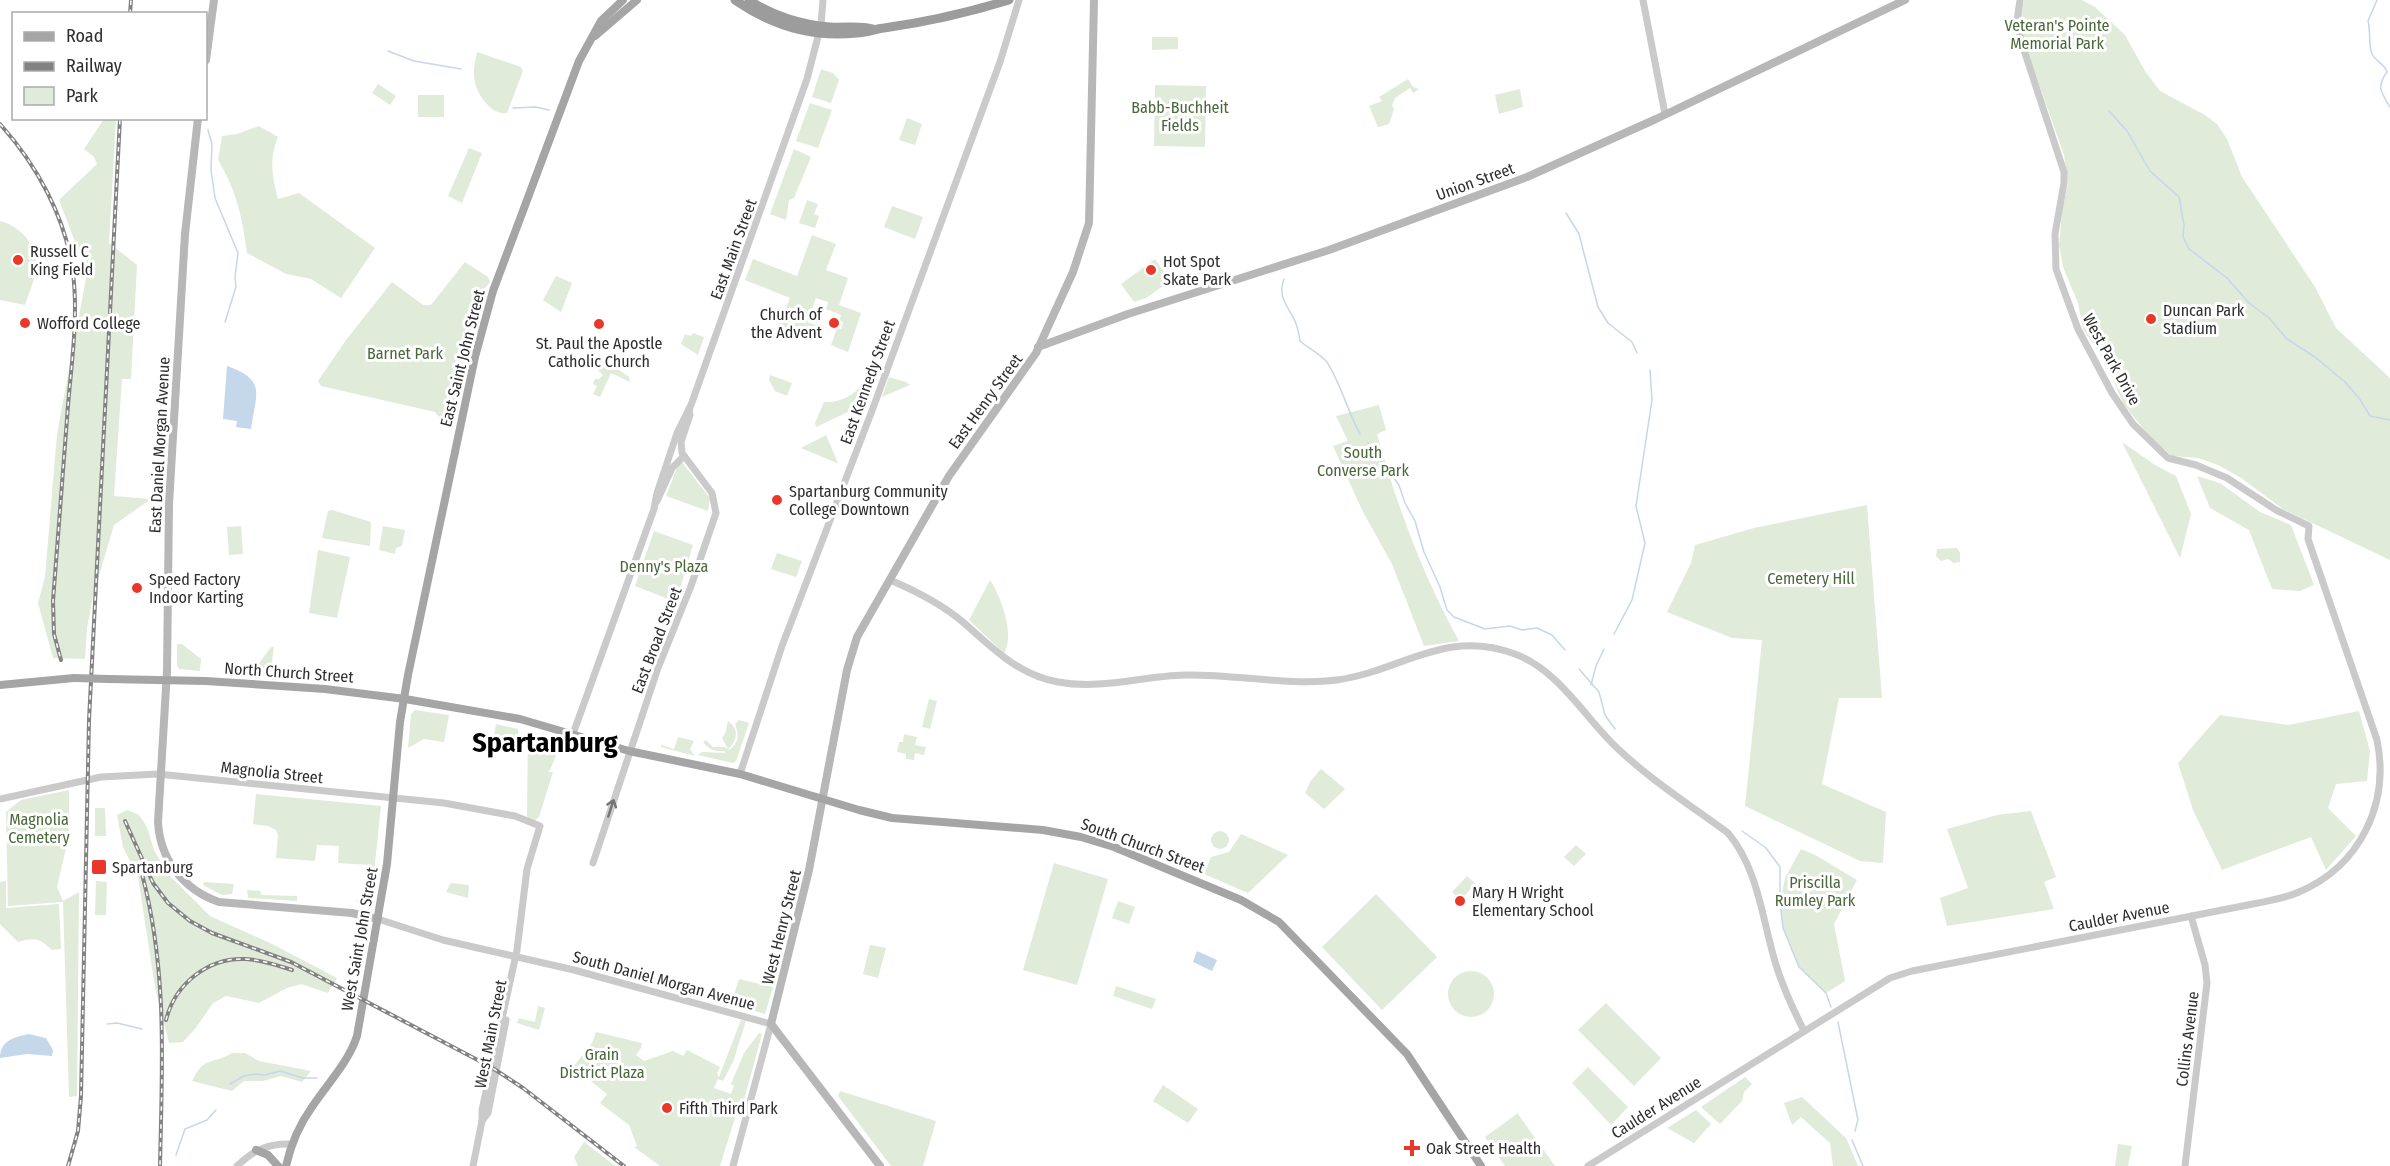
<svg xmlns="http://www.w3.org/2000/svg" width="2390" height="1166" font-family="'Fira Sans Condensed',sans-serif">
<rect width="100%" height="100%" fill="#fff"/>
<g fill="#e0ebda">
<path d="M 2024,0 L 2082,0 L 2095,7 L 2125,35 L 2145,71 L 2160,91 L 2205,115 L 2217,124 L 2227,139 L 2242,177 L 2315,287 L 2336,328 L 2390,378 L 2390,560 L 2283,509 L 2241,478 L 2218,465 L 2198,458 L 2172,456 L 2149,436 L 2123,403 L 2107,365 L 2083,329 L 2078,303 L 2063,267 L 2059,245 L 2062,212 L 2068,184 L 2064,155 L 2024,42 L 2020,17 Z"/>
<path d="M 1152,37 L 1178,37 L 1178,49 L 1152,50 Z"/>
<path d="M 477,52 L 521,67 L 523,71 L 507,113 C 498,114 492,110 486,103 C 472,87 472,72 477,52 Z"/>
<path d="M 821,69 L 833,73 L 839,80 L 831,103 L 812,97 Z"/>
<path d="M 1408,79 L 1413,87 L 1419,89 L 1413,93 L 1410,88 L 1395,98 L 1392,105 L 1394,109 L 1389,124 L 1378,127 L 1369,106 L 1382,101 L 1379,97 Z"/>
<path d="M 378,84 L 396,96 L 390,105 L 372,93 Z"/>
<path d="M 1155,85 L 1206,86 L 1205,147 L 1154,146 Z"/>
<path d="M 1520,89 L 1523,107 L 1499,114 L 1495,95 Z"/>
<rect x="418" y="95" width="26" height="22"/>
<path d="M 810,103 L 832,110 L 818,148 L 796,141 Z"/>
<path d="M 907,118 L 922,124 L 915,145 L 899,140 Z"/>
<path d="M 104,119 L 116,119 L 109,243 L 137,265 L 131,379 L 122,379 L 114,496 L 151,499 L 114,525 L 93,596 L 87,628 L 85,659 L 53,658 L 38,603 L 45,577 L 57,434 L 87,273 L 59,200 L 97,164 L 94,157 L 84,149 Z"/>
<path d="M 259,126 L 278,137 C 269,159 272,176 278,199 L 299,193 L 375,248 L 341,298 L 311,279 L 286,274 L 247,253 C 242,216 237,192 218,160 L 222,136 L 237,134 Z"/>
<path d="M 469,148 L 482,153 L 462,203 L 448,196 Z"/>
<path d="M 794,149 L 811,157 L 794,198 L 789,200 L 786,220 L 770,214 Z"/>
<path d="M 807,200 L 818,204 L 814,214 L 819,216 L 815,228 L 799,223 Z"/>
<path d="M 892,206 L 923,217 L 915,239 L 884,227 Z"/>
<path d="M 0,221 C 20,226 38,245 36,267 C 35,280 29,293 25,305 L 0,300 Z"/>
<path d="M 812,235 L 836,244 L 826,270 L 848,278 L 839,305 L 861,313 L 848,352 L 831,345 L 837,328 L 841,329 L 843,322 L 839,321 L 841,315 L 826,309 L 828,302 L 816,298 L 807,322 L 816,325 L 811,338 L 779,326 L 790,298 L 745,280 L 753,259 L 797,276 Z"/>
<path d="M 1155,259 L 1170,281 L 1146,298 L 1134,302 L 1121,284 Z"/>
<path d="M 465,262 L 488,277 L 490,282 L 485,288 L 469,341 L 456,399 L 458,408 L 453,421 L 440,418 L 435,412 L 321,386 L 318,381 L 346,340 L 392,282 L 423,305 L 431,305 Z"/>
<path d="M 556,276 L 572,283 L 561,312 L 543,300 Z"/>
<path d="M 693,333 L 704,337 L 698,355 L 681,344 L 685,334 L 691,336 Z"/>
<path d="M 602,358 L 629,377 L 630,382 L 611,373 L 600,397 L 593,394 L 597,386 L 593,384 L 595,379 L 599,379 L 603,375 L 596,368 Z"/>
<path d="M 871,370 L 879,374 L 867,403 L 816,427 L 815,423 L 824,402 C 847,403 862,389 871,370 Z"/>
<path d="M 770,375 L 792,383 L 787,396 L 775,391 L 769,380 Z"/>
<path d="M 889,377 L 906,382 L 910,385 L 882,397 Z"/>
<path d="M 1379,405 L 1386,430 L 1377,434 C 1397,506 1423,576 1459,641 L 1424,646 L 1392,564 L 1363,512 L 1333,446 L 1348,441 L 1336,416 Z"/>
<path d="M 826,435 L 838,463 L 837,463 L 801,448 Z"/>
<path d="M 2122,442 L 2155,465 L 2176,476 L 2191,514 L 2180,558 Z"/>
<path d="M 681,461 L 710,498 L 708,511 L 666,496 L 678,465 Z"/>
<path d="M 2197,476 L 2220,483 L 2260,512 L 2291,525 L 2314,585 L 2300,591 L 2272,589 L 2249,530 L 2210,508 Z"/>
<path d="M 1867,505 L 1882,698 L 1839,698 L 1822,784 L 1886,812 L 1883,863 L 1860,861 L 1745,806 L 1762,640 L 1732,638 L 1667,612 L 1691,563 L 1695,545 L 1754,528 Z"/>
<path d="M 332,510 L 371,522 L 370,546 L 322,538 L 328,511 Z"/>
<path d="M 241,526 L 243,554 L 229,555 L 227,527 Z"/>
<path d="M 383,526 L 405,530 L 402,546 L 396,548 L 395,554 L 379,550 Z"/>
<path d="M 654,531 L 693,545 L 676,602 L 635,586 Z"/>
<path d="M 1957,548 L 1960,553 L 1960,562 L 1954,563 L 1948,559 L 1941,561 L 1936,556 L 1937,549 Z"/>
<path d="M 318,550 L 350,557 L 337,618 L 309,613 Z"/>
<path d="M 777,553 L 802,561 L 796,577 L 771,569 Z"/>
<path d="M 990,580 C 1001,596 1015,635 1004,653 L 969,620 Z"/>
<path d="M 177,644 L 182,644 L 201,659 L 200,671 L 179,669 L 177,666 Z"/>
<path d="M 271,647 L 274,647 L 270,676 L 258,675 L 259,663 Z"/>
<path d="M 929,699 L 937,701 L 930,729 L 922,727 Z"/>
<path d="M 415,710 L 449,715 L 444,742 L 424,739 L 408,748 L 411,714 Z"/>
<path d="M 2359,711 L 2370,751 L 2367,781 L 2336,784 L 2328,808 L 2356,836 L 2326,870 L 2311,837 L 2222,870 L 2193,810 L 2178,763 L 2220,715 L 2288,725 Z"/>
<path d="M 739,720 L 749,723 L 736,761 L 733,763 L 698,755 L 702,752 L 725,753 L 724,751 C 715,752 708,749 703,742 L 706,740 L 713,747 L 725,747 L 729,750 C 739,744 739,734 735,724 Z"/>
<path d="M 728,721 C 739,728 738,741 728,749 L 722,738 L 725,734 Z"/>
<path d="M 496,724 L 518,729 L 519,746 L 493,741 Z"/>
<path d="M 528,731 L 562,742 L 549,772 L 553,772 L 539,817 L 535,821 L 530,820 L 527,816 Z"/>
<path d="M 904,734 L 917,737 L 915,745 L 926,747 L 924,755 L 915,753 L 914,760 L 906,759 L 906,754 L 897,752 L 899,742 L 903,742 Z"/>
<path d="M 678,737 L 694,741 L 690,749 L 695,756 L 661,747 L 661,745 L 674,749 Z"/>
<path d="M 1321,769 L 1345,789 L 1324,809 L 1305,793 L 1310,782 Z"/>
<path d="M 69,790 L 69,835 L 57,887 L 63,901 L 79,892 L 77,1096 L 69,1097 L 63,902 L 8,906 L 6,812 L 21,800 Z"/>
<path d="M 256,794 L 381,806 L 371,901 L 367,905 L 358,904 L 356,900 L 367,901 L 370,865 L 338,863 L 339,846 L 317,845 L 315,861 L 276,858 L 278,835 L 276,830 L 268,826 L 253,824 Z"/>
<path d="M 95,808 L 105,808 L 106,836 L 95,836 Z"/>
<path d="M 127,810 L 139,815 L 147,827 L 154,850 L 168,874 L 210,916 L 272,944 L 337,978 L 328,993 L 301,984 L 287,988 L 259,1003 L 226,996 L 213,1003 L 195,1029 L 183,1042 L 169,1043 L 155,987 L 138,877 L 123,847 L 117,815 Z"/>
<path d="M 2031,811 L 2056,877 L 2044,882 L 2054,909 L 1947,926 L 1940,898 L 1968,888 L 1947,829 L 1997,815 Z"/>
<circle cx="1220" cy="840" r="9"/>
<path d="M 1241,834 L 1288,855 L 1248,893 L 1204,874 L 1211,857 L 1229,852 Z"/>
<path d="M 1576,845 L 1586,854 L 1574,866 L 1564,857 Z"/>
<path d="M 1801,849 L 1817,856 L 1857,880 L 1834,924 L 1845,981 L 1826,993 L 1799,967 L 1783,928 L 1780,903 L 1785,878 Z"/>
<path d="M 1054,863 L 1108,879 L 1077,985 L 1023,970 Z"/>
<path d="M 1467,876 L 1476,884 L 1460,900 L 1452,892 Z"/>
<path d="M 6,881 L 6,908 L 59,904 L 61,949 L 52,950 C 40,938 34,937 18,942 L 0,924 L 0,882 Z"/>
<path d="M 96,881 L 107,882 L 106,915 L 95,915 Z"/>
<path d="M 204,882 L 234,884 L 232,894 L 222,895 L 203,885 Z"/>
<path d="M 451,883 L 469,885 L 468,898 L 446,892 Z"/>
<path d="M 247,890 L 260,891 L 262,895 L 297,896 L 297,901 L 248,898 Z"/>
<path d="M 1376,894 L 1437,957 L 1382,1010 L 1322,947 Z"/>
<path d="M 1118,901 L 1135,907 L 1129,924 L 1112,918 Z"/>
<path d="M 870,945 L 886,948 L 878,978 L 863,974 Z"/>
<circle cx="1471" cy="994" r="23"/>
<path d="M 739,979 L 773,987 L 765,1014 L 731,1004 Z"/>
<path d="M 1116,986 L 1156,999 L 1152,1009 L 1113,996 Z"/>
<path d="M 1606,1003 L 1661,1058 L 1634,1086 L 1578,1030 Z"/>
<path d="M 538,1006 L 545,1008 L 539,1030 L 517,1023 L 519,1018 L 535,1022 Z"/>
<path d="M 741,1020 L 746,1021 L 733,1062 L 723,1081 L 718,1079 L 714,1088 L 731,1094 L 734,1086 L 731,1084 L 744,1053 L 759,1033 L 762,1034 L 741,1111 L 736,1115 L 720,1166 L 660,1166 L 634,1147 L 637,1146 L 629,1125 L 600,1103 L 607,1094 L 573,1067 L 592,1043 L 596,1032 L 642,1043 L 641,1048 L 636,1055 L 644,1061 L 673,1051 L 683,1056 L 687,1050 L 720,1067 L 717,1073 L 719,1077 Z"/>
<path d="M 232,1053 L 245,1053 L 259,1061 L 311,1071 L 302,1082 L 281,1076 L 263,1081 L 244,1081 L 232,1091 L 192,1081 C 205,1055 210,1066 232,1053 Z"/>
<path d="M 1588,1067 L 1628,1107 L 1611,1125 L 1572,1083 Z"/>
<path d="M 1745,1077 L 1752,1084 L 1744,1092 L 1742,1101 L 1720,1124 L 1701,1107 Z"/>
<path d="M 1163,1085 L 1198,1109 L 1188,1123 L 1153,1101 Z"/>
<path d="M 840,1091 L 936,1121 L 923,1166 L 891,1166 L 838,1096 Z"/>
<path d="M 1802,1097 L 1846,1138 L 1858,1166 L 1833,1166 L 1830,1143 L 1801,1117 L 1792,1125 L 1784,1103 Z"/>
<path d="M 1696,1110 L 1711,1124 L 1694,1143 L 1667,1128 Z"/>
<path d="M 1518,1113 L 1518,1114 L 1555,1166 L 1505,1166 L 1485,1137 Z"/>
<path d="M 584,1142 L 615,1166 L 578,1166 L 574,1157 Z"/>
<path d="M 2118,1144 L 2132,1146 L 2128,1166 L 2115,1166 Z"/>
</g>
<g fill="#c5d7eb">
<path d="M 227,366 C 267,380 256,393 251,429 L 236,427 L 237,421 L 223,419 Z"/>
<path d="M 1197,951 L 1217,960 L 1212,971 L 1193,962 Z"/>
<path d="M 29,1034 L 46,1038 L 53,1050 L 52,1056 L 27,1054 L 0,1058 C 0,1040 15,1037 29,1034 Z"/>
</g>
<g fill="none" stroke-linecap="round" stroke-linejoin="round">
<g stroke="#c5d7eb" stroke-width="1.5">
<path d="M 2377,0 L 2368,21 C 2371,32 2368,45 2372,54 C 2376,62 2385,64 2387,72 C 2376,87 2381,92 2390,107"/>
<path d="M 388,51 L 414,61 L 461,69"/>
<path d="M 513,108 L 536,107 L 549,110"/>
<path d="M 2109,111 L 2127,131 L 2150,171 L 2179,197 L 2184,225 L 2183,237 L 2189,249 L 2227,278 L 2249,303 L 2269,318 L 2287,339 L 2315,357 L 2345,382 L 2359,398 L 2370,416 L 2390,420"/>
<path d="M 208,130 L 212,144 L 211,170 L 215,198 L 238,253 L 235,277 L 236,287 L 225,322"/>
<path d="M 1566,213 L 1579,234 L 1598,307 L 1608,323 L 1632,342 L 1637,353"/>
<path d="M 1284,279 C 1277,297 1288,306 1295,321 C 1298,328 1299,334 1300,341 C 1308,348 1319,353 1326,361 C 1338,376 1349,415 1360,434"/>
<path d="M 1368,443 L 1399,485 L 1405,503 L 1415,521 L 1424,552 L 1440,587 L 1447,610 L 1454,617 L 1485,629 L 1510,626 L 1522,630 L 1537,628 L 1552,635 L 1565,650"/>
<path d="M 1614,634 L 1632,600 L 1645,543 L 1636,506 L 1652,400 L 1650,370"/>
<path d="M 1579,669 L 1599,692 L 1605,715 L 1615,729"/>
<path d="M 1591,685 L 1596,666 L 1604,649"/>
<path d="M 1742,831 L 1766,848 L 1780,867 L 1780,903 L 1783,928 L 1799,967 L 1826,993 L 1831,1007"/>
<path d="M 1838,1022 L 1858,1120 L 1855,1131"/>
<path d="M 107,1024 L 117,1023 L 142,1029"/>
<path d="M 230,1084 L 244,1076 L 255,1074 L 265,1075 L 280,1071 L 303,1078 L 317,1078"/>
<path d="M 1852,1140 L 1863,1166"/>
<path d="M 176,1155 L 185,1129 L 207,1120 L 216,1110"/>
</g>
<g stroke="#cacaca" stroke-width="7">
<path d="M 1643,0 L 1665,114"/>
<path d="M 657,501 L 672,468 L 684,456"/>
<path d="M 890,580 C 916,591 942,604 964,623 C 993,648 1018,675 1058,682 C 1101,690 1142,676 1185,675 C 1235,674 1288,686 1337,680 C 1402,671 1444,628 1515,654 C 1558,670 1584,716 1615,746 C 1649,779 1690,805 1728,833 C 1757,867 1762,916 1774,958 C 1781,984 1792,1007 1804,1031"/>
<path d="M 573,734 L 654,509 L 657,493 L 677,433 L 691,405 L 807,79 L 821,25 L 823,0"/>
<path d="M 740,774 L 782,646 L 873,408 L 1000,62 L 1019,0"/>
<path d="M 0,799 L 101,777 L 158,774 L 444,803 L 515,816 L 540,826 L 527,869 L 517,950 L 482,1110 L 482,1121 L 473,1166"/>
<path d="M 593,863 L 658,668 L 691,586 L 716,513 L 712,493 L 682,453 L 681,442 L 690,415 L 689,409"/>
<path d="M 378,919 L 443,940 L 574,970 L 771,1024 L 733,1166"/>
<path d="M 482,1121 L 488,1113 L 506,1020"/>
<path d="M 237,1166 C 254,1150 268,1143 292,1144"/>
<path d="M 1588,1166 L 1890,978 L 1912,971 L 2258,903 C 2272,900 2286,898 2299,892 C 2360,866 2390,804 2377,740 L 2308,539 L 2309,526 L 2276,510 L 2227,478 L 2196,465 L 2168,458 L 2133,424 L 2112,393 L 2078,329 L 2056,269 L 2055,234 L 2064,183 L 2064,172 L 2022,44 L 2017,21 L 2020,0"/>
<path d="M 2185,1166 L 2207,983 L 2205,965 L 2191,916"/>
</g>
<g stroke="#b7b7b7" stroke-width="8">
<path d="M 206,60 L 214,0"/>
<path d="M 198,118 L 185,234 L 169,504 L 167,671 L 158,822 C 160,860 184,890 219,902 L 352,913 L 378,919"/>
<path d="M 1038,347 L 1128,314 L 1329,250 L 1527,177 L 1656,119 L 1905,0"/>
<path d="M 880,1166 L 771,1024 L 809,870 L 847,670 L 857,637 L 949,476 L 1036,353 L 1073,272 L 1089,223 L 1094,0"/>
</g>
<g stroke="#a5a5a5" stroke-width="8">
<path d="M 595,36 L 637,0"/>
<path d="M 108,679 L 206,681 L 325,689 L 405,699 L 520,719 L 629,751 L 740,774 L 859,810 L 892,818 L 1043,830 L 1081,837 L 1114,847 L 1241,900 L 1279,922 L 1407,1054 L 1481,1166"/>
<path d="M 0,685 L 74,678"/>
<path d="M 256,1150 L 268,1155 L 278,1166"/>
<path d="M 286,1166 C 291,1144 299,1125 312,1107 C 328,1083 348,1063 357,1036 L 387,864 L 400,722 L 408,675 L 475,357 L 493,291 L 579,61 L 601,21 L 623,0"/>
</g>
<g stroke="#9c9c9c" stroke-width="9">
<path d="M 735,0 C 771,25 813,38 857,33 C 866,33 875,29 884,28 C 927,22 967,13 1009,0"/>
<path d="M 749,0 C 772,16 803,25 830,27 C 845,28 858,25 873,29"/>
</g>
<g stroke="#828282" stroke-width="4">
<g id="rail">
<path d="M 130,14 L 131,0"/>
<path d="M 0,124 C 37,165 66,218 73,273 C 79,321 70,372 67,419 C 62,479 58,540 53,601 L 54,634 L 61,660"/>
<path d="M 125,821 L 153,883 L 168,903 L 190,921 L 212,933 L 291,962 L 491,1067 L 523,1088 L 624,1166"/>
<path d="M 142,874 C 168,972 162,1066 160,1166"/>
<path d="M 166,1020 C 175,984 208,957 246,959 C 261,960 277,965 292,970"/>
<path d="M 68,1166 L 78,1131 L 81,1096 L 89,720 L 120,118"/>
</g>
</g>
<use href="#rail" stroke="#fff" stroke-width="1.5" stroke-dasharray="4.5" stroke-linecap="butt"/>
<path stroke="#a5a5a5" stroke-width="8" d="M 74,678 L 108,679"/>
</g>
<defs><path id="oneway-shaft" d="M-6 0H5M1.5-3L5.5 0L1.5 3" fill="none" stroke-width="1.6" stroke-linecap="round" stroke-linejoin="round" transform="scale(1.5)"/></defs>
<use stroke="#747474" href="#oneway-shaft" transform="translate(611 808) rotate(-72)"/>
<g fill="#e7382b" stroke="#fff" stroke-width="2">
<circle cx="18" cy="260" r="6"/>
<circle cx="1151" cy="270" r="6"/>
<circle cx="2151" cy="319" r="6"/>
<circle cx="25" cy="323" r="6"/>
<circle cx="834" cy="323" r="6"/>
<circle cx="599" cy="324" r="6"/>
<circle cx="777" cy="500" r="6"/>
<circle cx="137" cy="588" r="6"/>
<rect x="91" y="859" width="16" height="16" rx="3"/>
<circle cx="1460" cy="901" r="6"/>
<circle cx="667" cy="1108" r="6"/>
<path d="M1409 1139h6v6h6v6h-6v6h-6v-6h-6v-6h6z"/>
</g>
<g text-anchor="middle" stroke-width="6" stroke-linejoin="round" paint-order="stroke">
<g font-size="16" fill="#49683a" stroke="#fff">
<text x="2057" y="31">Veteran's Pointe<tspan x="2057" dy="18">Memorial Park</tspan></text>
<text x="1180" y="113">Babb-Buchheit<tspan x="1180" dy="18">Fields</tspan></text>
<text x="405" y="359">Barnet Park</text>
<text x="1363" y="458">South<tspan x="1363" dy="18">Converse Park</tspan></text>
<text x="664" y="572">Denny's Plaza</text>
<text x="1811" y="584">Cemetery Hill</text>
<text x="39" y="825">Magnolia<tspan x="39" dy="18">Cemetery</tspan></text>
<text x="1815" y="888">Priscilla<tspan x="1815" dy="18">Rumley Park</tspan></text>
<text x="602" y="1060">Grain<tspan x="602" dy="18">District Plaza</tspan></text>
</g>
<g font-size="16" fill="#2d2d2d" stroke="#fff">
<text transform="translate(1475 181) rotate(-20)" y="6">Union Street</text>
<text transform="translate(733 249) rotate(-70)" y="6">East Main Street</text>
<text transform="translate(462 358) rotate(-76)" y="6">East Saint John Street</text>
<text transform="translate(2112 359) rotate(61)" y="6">West Park Drive</text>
<text transform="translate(867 382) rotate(-70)" y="6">East Kennedy Street</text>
<text transform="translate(985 401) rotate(-54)" y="6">East Henry Street</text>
<text transform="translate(159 445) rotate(-87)" y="6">East Daniel Morgan Avenue</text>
<text transform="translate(656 640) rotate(-69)" y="6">East Broad Street</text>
<text transform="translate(289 672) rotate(4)" y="6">North Church Street</text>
<text transform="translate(272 772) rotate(6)" y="6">Magnolia Street</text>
<text transform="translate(1143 845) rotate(20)" y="6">South Church Street</text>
<text transform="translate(2119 916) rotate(-11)" y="6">Caulder Avenue</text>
<text transform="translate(781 927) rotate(-76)" y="6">West Henry Street</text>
<text transform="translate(359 939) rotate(-80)" y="6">West Saint John Street</text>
<text transform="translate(664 980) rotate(15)" y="6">South Daniel Morgan Avenue</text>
<text transform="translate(490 1034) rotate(-79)" y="6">West Main Street</text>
<text transform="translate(2187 1039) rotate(-83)" y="6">Collins Avenue</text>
<text transform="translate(1656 1107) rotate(-32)" y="6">Caulder Avenue</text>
</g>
<g font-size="16" fill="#2d2d2d" stroke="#fff" text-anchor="start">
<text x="30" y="257">Russell C<tspan x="30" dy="18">King Field</tspan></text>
<text x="1163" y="267">Hot Spot<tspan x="1163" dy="18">Skate Park</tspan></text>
<text x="2163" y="316">Duncan Park<tspan x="2163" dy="18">Stadium</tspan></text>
<text x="822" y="320" text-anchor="end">Church of<tspan x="822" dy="18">the Advent</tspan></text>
<text x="37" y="329">Wofford College</text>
<text x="599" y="349" text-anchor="middle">St. Paul the Apostle<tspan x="599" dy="18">Catholic Church</tspan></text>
<text x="789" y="497">Spartanburg Community<tspan x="789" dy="18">College Downtown</tspan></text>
<text x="149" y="585">Speed Factory<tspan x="149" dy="18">Indoor Karting</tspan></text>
<text x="112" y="873">Spartanburg</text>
<text x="1472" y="898">Mary H Wright<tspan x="1472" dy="18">Elementary School</tspan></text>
<text x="679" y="1114">Fifth Third Park</text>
<text x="1426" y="1154">Oak Street Health</text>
</g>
<g font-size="28" font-weight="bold" fill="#000" stroke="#fff">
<text x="545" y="752">Spartanburg</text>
</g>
</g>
<rect x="12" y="12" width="195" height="108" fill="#ffffff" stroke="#ababab" stroke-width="1.5"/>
<rect x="24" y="32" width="30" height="9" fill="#a5a5a5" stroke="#ababab" stroke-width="1.5"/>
<text x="66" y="42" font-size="18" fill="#2d2d2d">Road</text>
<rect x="24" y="62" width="30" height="9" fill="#828282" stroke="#ababab" stroke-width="1.5"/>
<text x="66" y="72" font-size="18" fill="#2d2d2d">Railway</text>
<rect x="24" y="87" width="30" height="18" fill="#e0ebda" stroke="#ababab" stroke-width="1.5"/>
<text x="66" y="102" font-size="18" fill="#2d2d2d">Park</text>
</svg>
